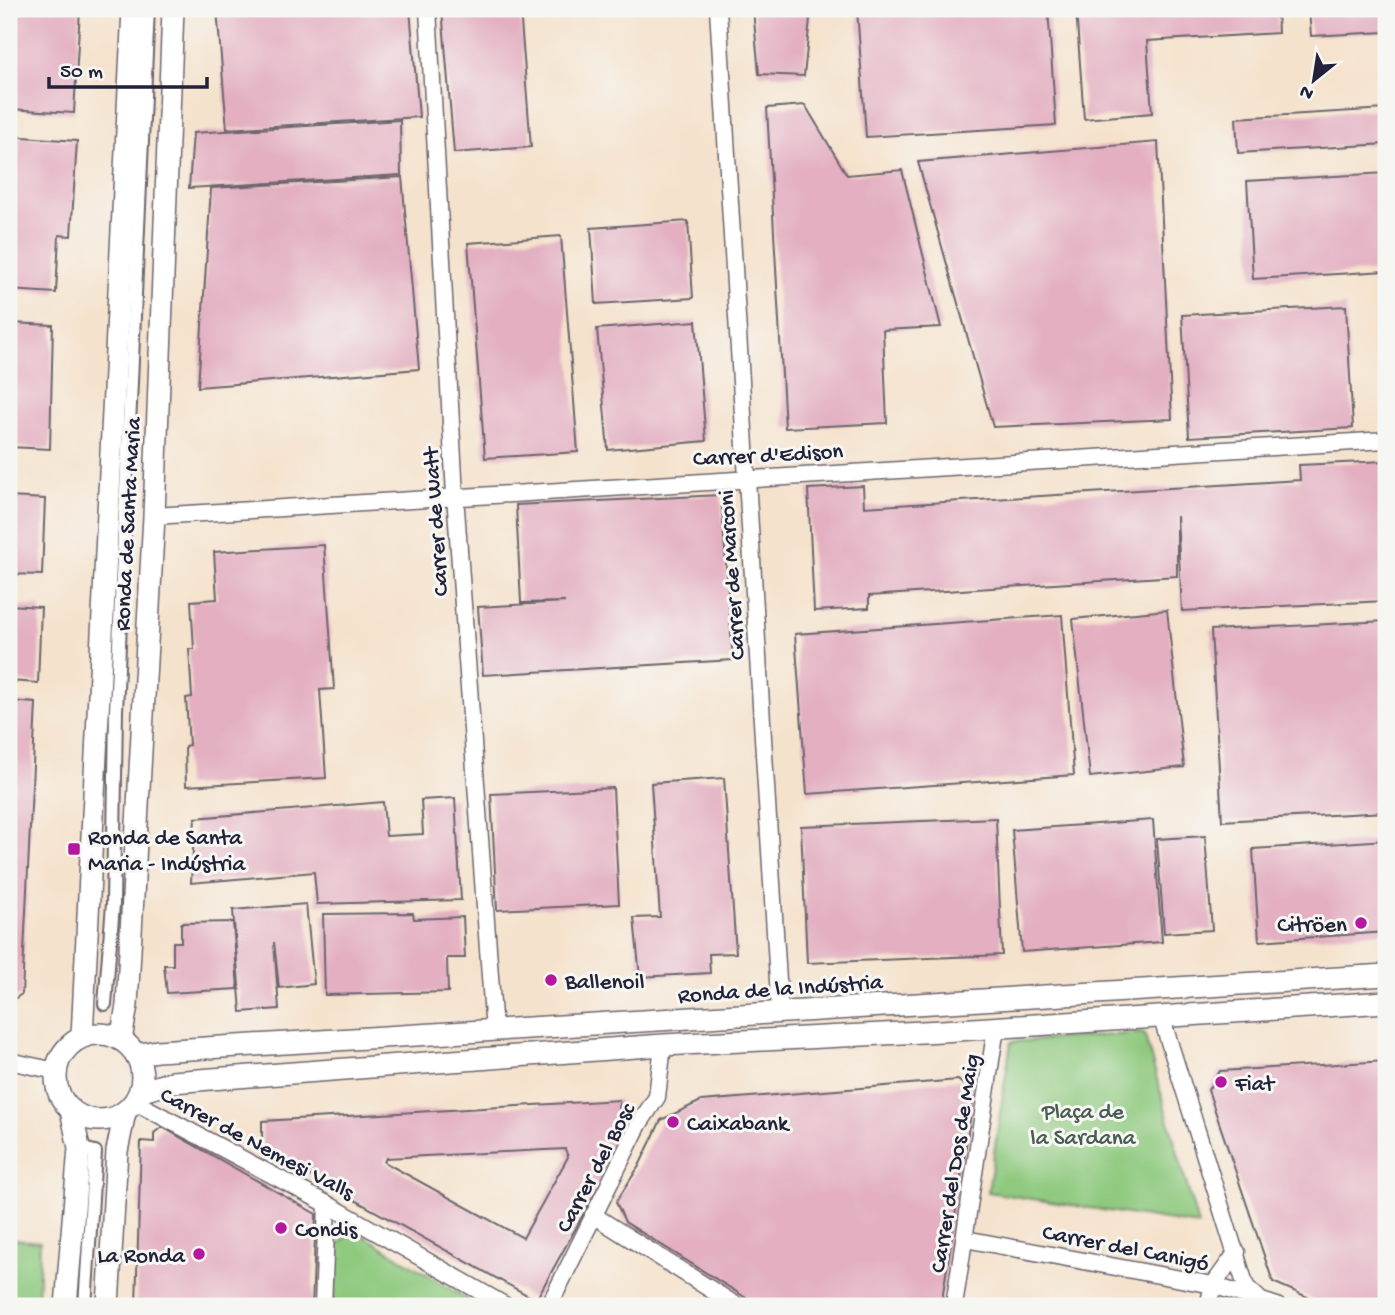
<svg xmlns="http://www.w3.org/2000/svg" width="1395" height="1315" font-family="'Gochi Hand',sans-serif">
<rect width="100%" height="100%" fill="#f6f6f2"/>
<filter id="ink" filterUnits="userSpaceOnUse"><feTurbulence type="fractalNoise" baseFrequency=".0143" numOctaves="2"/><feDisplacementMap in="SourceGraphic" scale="14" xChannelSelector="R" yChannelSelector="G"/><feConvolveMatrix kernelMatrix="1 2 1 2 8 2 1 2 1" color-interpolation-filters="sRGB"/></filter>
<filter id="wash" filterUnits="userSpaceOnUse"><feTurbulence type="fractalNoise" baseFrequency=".00686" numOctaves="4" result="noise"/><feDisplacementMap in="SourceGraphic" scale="28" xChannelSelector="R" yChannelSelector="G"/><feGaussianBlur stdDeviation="1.57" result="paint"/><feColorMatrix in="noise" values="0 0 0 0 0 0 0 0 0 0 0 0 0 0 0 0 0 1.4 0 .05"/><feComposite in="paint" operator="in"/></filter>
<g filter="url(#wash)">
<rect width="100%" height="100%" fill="#f5e2cc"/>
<g fill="#8ec97e" stroke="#58765c" stroke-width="2">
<path d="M 1144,1033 L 1198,1225 L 988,1192 L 1011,1042 Z"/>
<path d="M 355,1230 L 478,1306 L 334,1306 L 336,1246 Z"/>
<path d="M 9,1239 L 40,1242 L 38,1306 L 9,1306 Z"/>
</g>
<g id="blocks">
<g fill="#e3afc1" fill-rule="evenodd">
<path d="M 9,9 L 80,9 L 74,113 L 9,109 Z"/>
<path d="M 217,9 L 410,9 L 419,117 L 227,129 Z"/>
<path d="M 442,9 L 520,9 L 531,147 L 454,153 Z"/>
<path d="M 753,9 L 811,9 L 804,76 L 759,74 Z"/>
<path d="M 857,9 L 1048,9 L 1056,125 L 866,137 Z"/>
<path d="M 1076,9 L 1277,9 L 1278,33 L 1147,41 L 1152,113 L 1084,119 Z"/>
<path d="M 1309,9 L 1386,9 L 1386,32 L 1311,36 Z"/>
<path d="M 805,105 L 847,175 L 902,170 L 941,327 L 883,330 L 887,423 L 785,428 L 767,108 Z"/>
<path d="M 1386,109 L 1386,144 L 1238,153 L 1236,118 Z"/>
<path d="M 400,120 L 401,175 L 189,188 L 193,133 Z"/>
<path d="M 9,136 L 77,141 L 71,236 L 59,235 L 56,293 L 9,290 Z"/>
<path d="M 1158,142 L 1172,419 L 993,427 L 918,162 Z"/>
<path d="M 1386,173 L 1386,271 L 1253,279 L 1247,181 Z"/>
<path d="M 402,177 L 419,369 L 198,387 L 211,188 Z"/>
<path d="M 688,221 L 693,298 L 596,304 L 591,228 Z"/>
<path d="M 561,236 L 578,452 L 485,458 L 468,243 Z"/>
<path d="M 1346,306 L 1353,428 L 1189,437 L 1182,315 Z"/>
<path d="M 696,321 L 706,441 L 608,450 L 597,329 Z"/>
<path d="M 9,323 L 53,325 L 50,449 L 9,447 Z"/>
<path d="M 1386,461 L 1386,601 L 1182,611 L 1177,516 L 1177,576 L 869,596 L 869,608 L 814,611 L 808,489 L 863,486 L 864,507 L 1300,480 L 1299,465 Z"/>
<path d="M 721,495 L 733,660 L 483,675 L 478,607 L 565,602 L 521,603 L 516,505 Z"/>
<path d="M 9,497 L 45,499 L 42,575 L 9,574 Z"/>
<path d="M 324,545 L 334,689 L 320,690 L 326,778 L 186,786 L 185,746 L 189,745 L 186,698 L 192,697 L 189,649 L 194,649 L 191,601 L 217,599 L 214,552 Z"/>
<path d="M 9,605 L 41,607 L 38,683 L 9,681 Z"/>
<path d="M 1167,610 L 1184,767 L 1090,777 L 1073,619 Z"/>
<path d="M 1062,615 L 1074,775 L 807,794 L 795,634 Z"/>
<path d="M 1386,621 L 1386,812 L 1222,821 L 1211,630 Z"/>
<path d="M 9,701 L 36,703 L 22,994 L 9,1002 Z"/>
<path d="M 724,778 L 736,953 L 709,954 L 710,973 L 640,977 L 634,918 L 660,917 L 651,783 Z"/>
<path d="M 613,788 L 619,904 L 497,910 L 491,794 Z"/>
<path d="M 455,798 L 461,900 L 317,904 L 314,872 L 191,883 L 195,818 L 383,802 L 386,836 L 423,834 L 421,800 Z"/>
<path d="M 996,818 L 1002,955 L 807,963 L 801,826 Z"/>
<path d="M 1153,820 L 1162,942 L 1022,952 L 1012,830 Z"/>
<path d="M 1205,836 L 1212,930 L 1164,933 L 1157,839 Z"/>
<path d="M 1386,840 L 1386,932 L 1259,941 L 1253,849 Z"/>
<path d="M 306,904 L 314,984 L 279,988 L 274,942 L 279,1009 L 241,1012 L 233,910 Z"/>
<path d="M 413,913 L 414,919 L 463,917 L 465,958 L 447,958 L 448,992 L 325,995 L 323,914 Z"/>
<path d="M 233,922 L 238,989 L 167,993 L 164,965 L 173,965 L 173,942 L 181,942 L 181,923 Z"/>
<path d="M 1386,1061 L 1386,1306 L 1328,1306 L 1273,1282 L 1208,1090 L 1220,1071 Z"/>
<path d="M 958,1080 L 974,1094 L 941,1306 L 759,1306 L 625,1222 L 616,1202 L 639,1166 L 661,1120 L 701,1101 Z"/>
<path d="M 619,1100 L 621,1146 L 536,1300 L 262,1149 L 262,1121 ZM 565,1149 L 568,1157 L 523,1238 L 384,1162 L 386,1158 Z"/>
<path d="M 162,1127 L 316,1214 L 312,1306 L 136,1306 L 141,1141 L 154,1142 L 154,1133 Z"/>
</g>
</g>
</g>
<g filter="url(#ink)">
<use href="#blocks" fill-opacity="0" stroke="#6c656e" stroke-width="2"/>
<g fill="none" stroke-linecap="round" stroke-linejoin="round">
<g stroke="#6c656e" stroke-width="16">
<g id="pedestrian">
<path d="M 105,1004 L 113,904 L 116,711 L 148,9"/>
<path d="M 83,1149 L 95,1152 L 85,1306"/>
</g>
</g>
<g stroke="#6c656e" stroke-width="19">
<g id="minor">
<path d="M 428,9 L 455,495 L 494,1031"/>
<path d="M 718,9 L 780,1013"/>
<path d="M 154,516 L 1386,440"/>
<path d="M 1161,1016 L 1246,1287 L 1258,1298"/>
<path d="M 9,1061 L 56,1071"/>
<path d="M 135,1102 L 327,1204 L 506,1306"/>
<path d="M 593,1215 L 737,1306"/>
<path d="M 965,1239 L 1213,1285 L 1277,1306"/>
<path d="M 323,1306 L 327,1204"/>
<path d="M 549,1306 L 639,1124 L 657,1097 L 663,1045"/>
<path d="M 954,1306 L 996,1027"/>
<path d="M 1208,1306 L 1213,1285 L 1237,1252"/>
</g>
</g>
<g stroke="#6c656e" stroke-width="24">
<g id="tertiary">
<circle cx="99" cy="1077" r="43"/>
<path d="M 82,1037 L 133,9"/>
<path d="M 121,1040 L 127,1005 L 154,516 L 173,9"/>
<path d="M 136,1055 L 157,1051 L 1386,975"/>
<path d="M 140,1092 L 172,1082 L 663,1045 L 942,1031 L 1386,1002"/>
<path d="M 66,1306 L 79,1148 L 71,1110"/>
<path d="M 108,1306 L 117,1151 L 125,1112"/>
</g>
</g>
<use href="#pedestrian" stroke="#fff" stroke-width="12"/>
<use href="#minor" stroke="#fff" stroke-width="16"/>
<use href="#tertiary" stroke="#fff" stroke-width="21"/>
</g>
</g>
<g fill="#b5179e" stroke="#f6f6f2" stroke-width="2.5">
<rect x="67" y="842" width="14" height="14" rx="3.5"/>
<circle cx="1361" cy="923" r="7"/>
<circle cx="551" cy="980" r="7"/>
<circle cx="1221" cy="1082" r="7"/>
<circle cx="673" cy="1122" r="7"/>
<circle cx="281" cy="1228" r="7"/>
<circle cx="199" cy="1254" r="7"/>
</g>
<g text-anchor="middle" stroke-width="6" stroke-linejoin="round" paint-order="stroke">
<g font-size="23" fill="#22223b" stroke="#f6f6f2">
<text transform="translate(768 453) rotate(-3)" y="8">Carrer d'Edison</text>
<text transform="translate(434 522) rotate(-94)" y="8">Carrer de Watt</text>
<text transform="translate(126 524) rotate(-87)" y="8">Ronda de Santa Maria</text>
<text transform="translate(730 575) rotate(-94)" y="8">Carrer de Marconi</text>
<text transform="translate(780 987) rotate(-4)" y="8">Ronda de la Indústria</text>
<text transform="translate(258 1142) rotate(28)" y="8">Carrer de Nemesi Valls</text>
<text transform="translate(953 1163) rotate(-81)" y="8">Carrer del Dos de Maig</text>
<text transform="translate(594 1167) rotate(-62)" y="8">Carrer del Bosc</text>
<text transform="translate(1126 1246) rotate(11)" y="8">Carrer del Canigó</text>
</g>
<g font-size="23" fill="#22223b" stroke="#f6f6f2" text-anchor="start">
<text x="88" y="844">Ronda de Santa<tspan x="88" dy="26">Maria - Indústria</tspan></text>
<text x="1347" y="931" text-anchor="end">Citröen</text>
<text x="565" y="988">Ballenoil</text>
<text x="1235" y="1090">Fiat</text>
<text x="687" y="1130">Caixabank</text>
<text x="295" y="1236">Condis</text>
<text x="185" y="1262" text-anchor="end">La Ronda</text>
</g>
<g font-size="23" fill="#485c52" stroke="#f6f6f2">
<text x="1083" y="1118">Plaça de<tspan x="1083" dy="26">la Sardana</tspan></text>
</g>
</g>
<rect width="1395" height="1315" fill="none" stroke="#f6f6f2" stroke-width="35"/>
<g transform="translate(1314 80) rotate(210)" stroke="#f6f6f2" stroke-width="5" paint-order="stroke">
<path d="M0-5L12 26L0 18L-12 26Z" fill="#22223b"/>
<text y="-10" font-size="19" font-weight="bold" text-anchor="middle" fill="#22223b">N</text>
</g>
<path d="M49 77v10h158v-10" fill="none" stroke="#22223b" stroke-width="3.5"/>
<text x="60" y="77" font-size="21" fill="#22223b" stroke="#f6f6f2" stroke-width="5" paint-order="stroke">50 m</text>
</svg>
